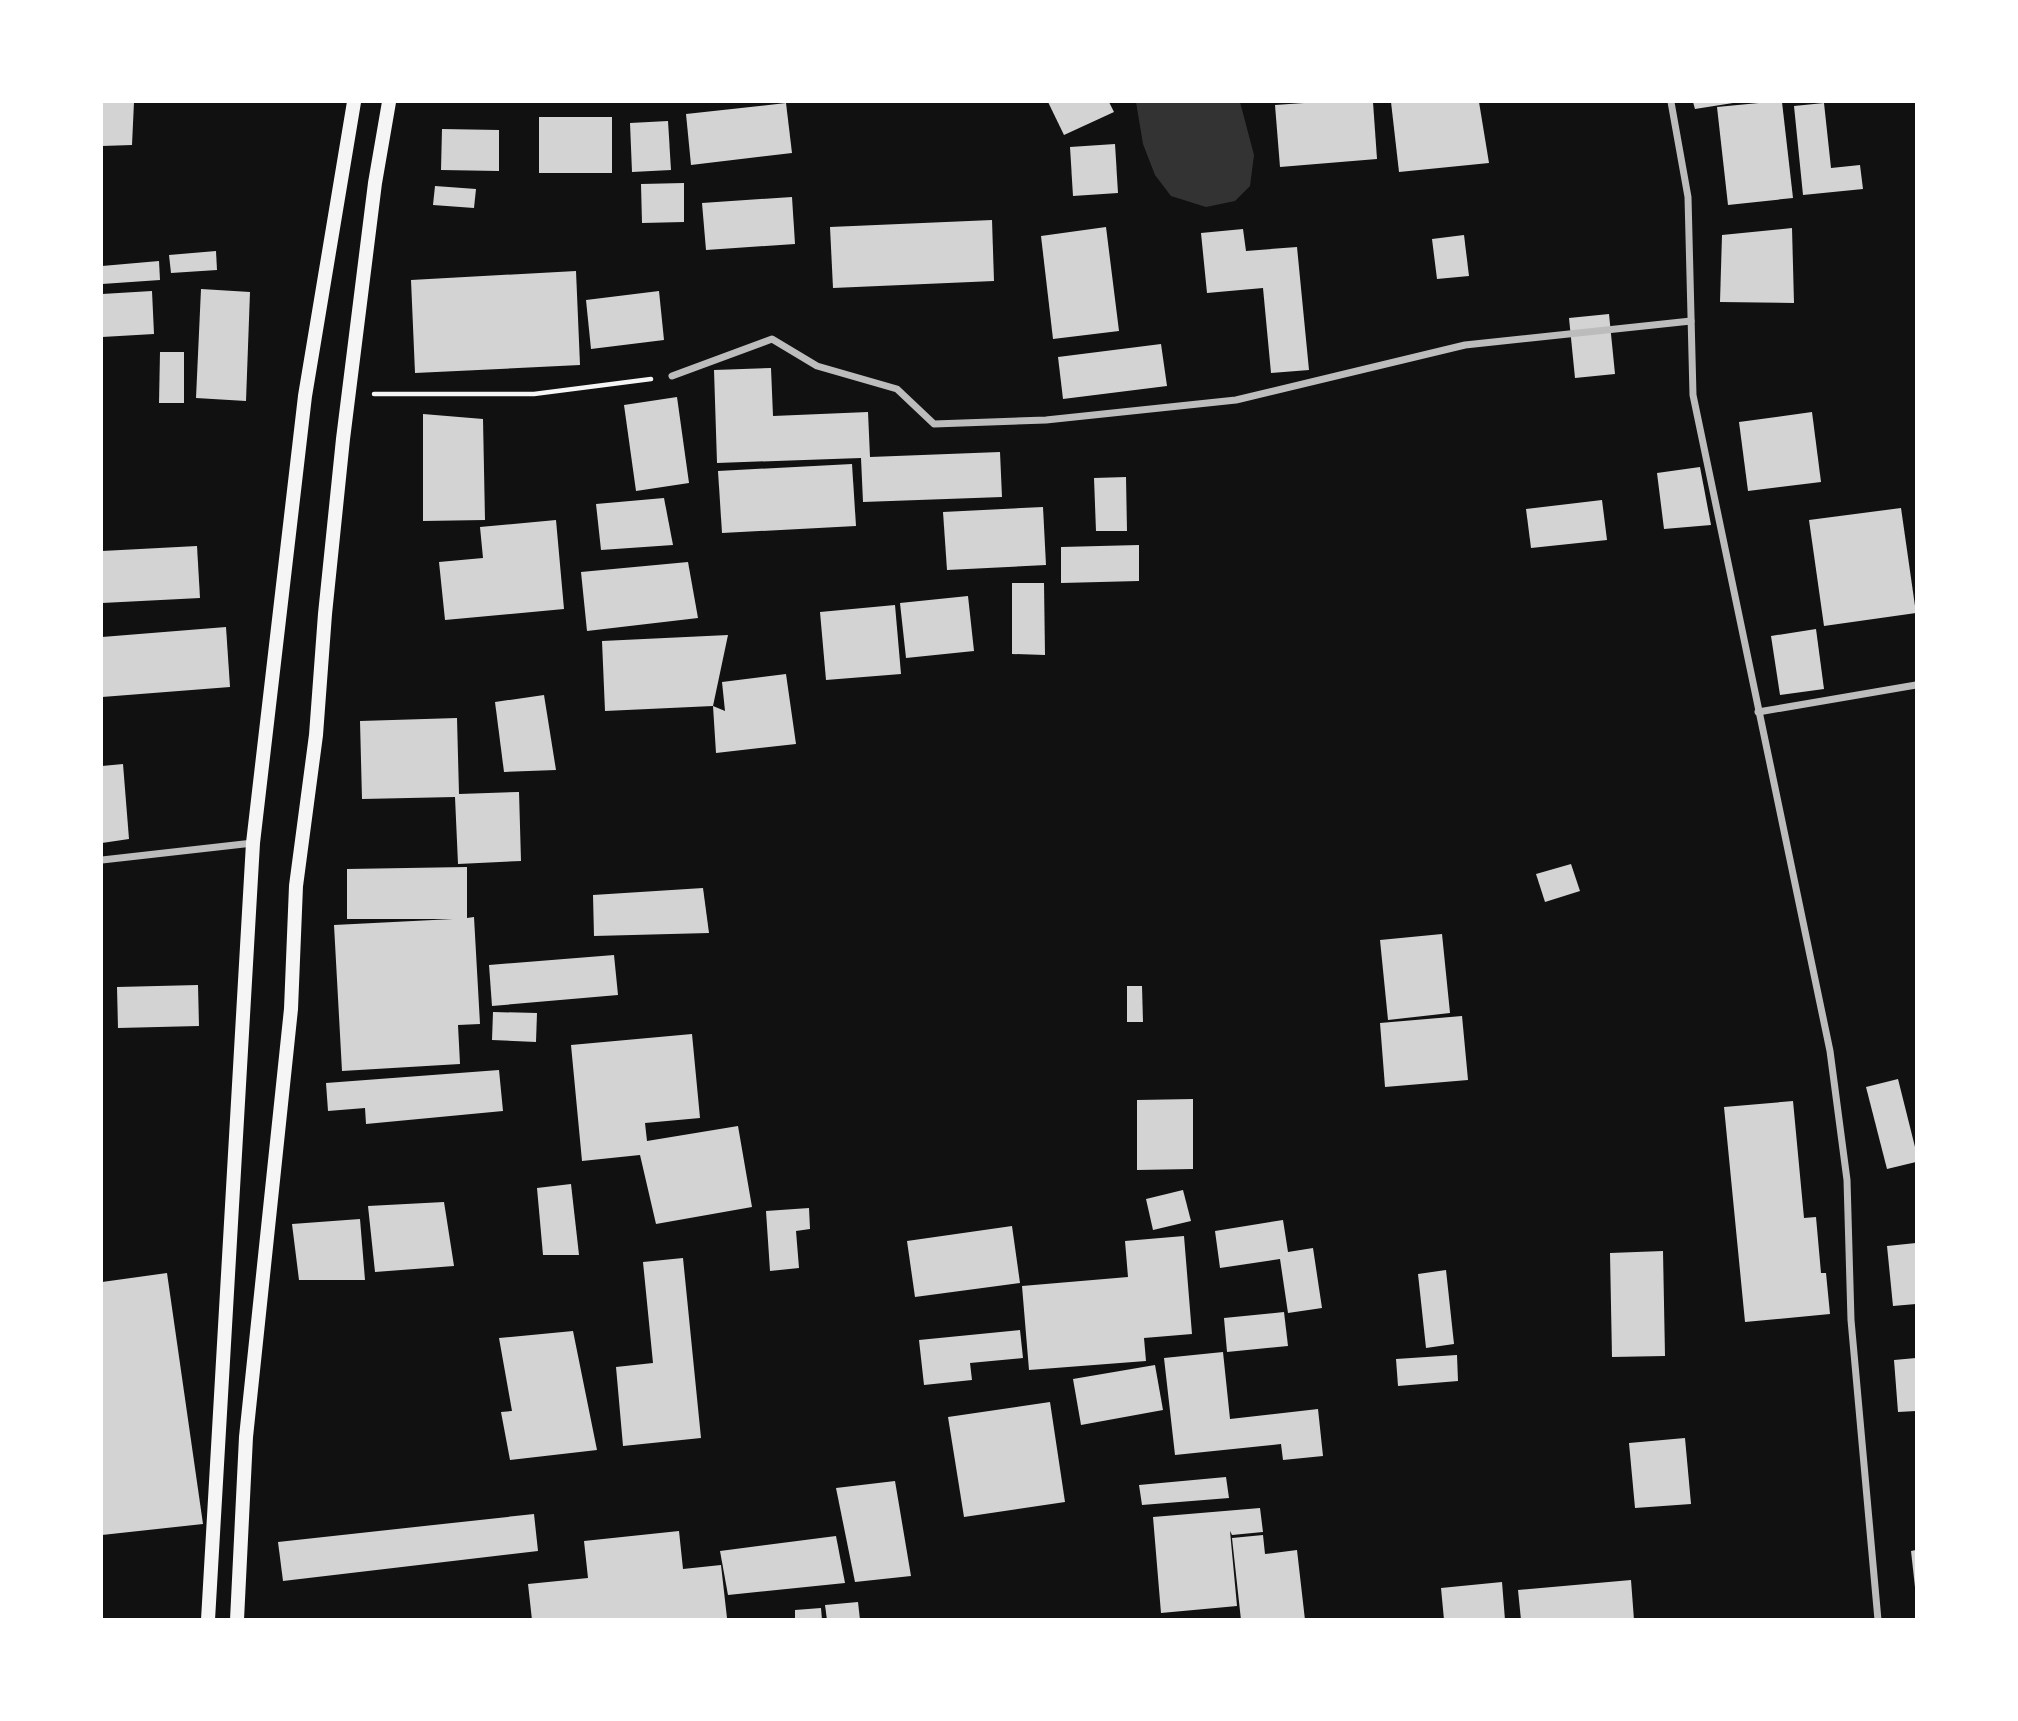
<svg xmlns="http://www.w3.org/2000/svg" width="2018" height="1721" font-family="'Open Sans',sans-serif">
<rect width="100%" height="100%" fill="#111"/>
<path fill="#333" d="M 1136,102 L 1240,102 L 1254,155 L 1250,186 L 1235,201 L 1206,207 L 1171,196 L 1155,175 L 1143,144 Z"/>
<g fill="#d3d3d3">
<path d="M 102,102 L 134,102 L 132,145 L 102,146 Z"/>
<path d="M 1048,102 L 1109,102 L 1114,112 L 1064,135 Z"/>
<path d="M 1318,102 L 1373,102 L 1377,159 L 1280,167 L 1275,105 Z"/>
<path d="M 1391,102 L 1479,102 L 1489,163 L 1399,172 Z"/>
<path d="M 1693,102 L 1732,102 L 1733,103 L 1695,109 Z"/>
<path d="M 1769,102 L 1782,102 L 1793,198 L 1728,205 L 1717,107 Z"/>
<path d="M 786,103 L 792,153 L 691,165 L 686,114 Z"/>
<path d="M 1824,103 L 1831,168 L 1860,165 L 1863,189 L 1803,195 L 1794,106 Z"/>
<rect x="539" y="117" width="73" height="56"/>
<path d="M 668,121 L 671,170 L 632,172 L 630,123 Z"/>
<path d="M 442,129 L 499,130 L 499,171 L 441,170 Z"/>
<path d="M 1115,144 L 1118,193 L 1073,196 L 1070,147 Z"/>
<path d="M 684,183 L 684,222 L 642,223 L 641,184 Z"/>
<path d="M 435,186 L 476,189 L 474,208 L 433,205 Z"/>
<path d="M 792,197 L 795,244 L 706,250 L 702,203 Z"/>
<path d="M 992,220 L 994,281 L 833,288 L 830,227 Z"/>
<path d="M 1106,227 L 1119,331 L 1053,339 L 1041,236 Z"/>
<path d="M 1792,228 L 1794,303 L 1720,302 L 1722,235 Z"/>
<path d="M 1243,229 L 1246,251 L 1297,247 L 1309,370 L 1271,373 L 1263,288 L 1207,293 L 1201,233 Z"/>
<path d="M 1464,235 L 1469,276 L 1437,279 L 1432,239 Z"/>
<path d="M 216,251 L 217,270 L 171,273 L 169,255 Z"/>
<path d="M 159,261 L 160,280 L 102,284 L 102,266 Z"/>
<path d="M 576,271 L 580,365 L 415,373 L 411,280 Z"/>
<path d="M 201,289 L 250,292 L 246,401 L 196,398 Z"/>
<path d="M 152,291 L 154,334 L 102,337 L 102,294 Z"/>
<path d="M 659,291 L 664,340 L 591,349 L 586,300 Z"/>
<path d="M 1609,314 L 1615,374 L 1575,378 L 1569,318 Z"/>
<path d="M 1161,344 L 1167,386 L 1063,399 L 1058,357 Z"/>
<path d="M 160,352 L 184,352 L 184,403 L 159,403 Z"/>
<path d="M 771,368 L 773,416 L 868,412 L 870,457 L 1000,452 L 1002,497 L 863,502 L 861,458 L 717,463 L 714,370 Z"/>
<path d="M 677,397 L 689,483 L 636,491 L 624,405 Z"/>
<path d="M 1812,412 L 1821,482 L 1748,491 L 1739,422 Z"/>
<path d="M 423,414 L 483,419 L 485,520 L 423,521 Z"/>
<path d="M 852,464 L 856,526 L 722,533 L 718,471 Z"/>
<path d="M 1700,467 L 1711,525 L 1664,529 L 1657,473 Z"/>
<path d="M 1126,477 L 1127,531 L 1096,531 L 1094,478 Z"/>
<path d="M 664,498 L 673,545 L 601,550 L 596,504 Z"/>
<path d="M 1602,500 L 1607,540 L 1531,548 L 1526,509 Z"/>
<path d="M 1043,507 L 1046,565 L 947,570 L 943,512 Z"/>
<path d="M 1901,508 L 1916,613 L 1824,626 L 1809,520 Z"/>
<path d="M 556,520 L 564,609 L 445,620 L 439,562 L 483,558 L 480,527 Z"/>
<path d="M 1139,545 L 1139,581 L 1061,583 L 1061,547 Z"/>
<path d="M 197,546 L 200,598 L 102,603 L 102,551 Z"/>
<path d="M 688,562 L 698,618 L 587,631 L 581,572 Z"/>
<path d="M 1012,583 L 1044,583 L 1045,655 L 1012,654 Z"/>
<path d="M 968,596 L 974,651 L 906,658 L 900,603 Z"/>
<path d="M 895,605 L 901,674 L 826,680 L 820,612 Z"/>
<path d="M 226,627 L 230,687 L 102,697 L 102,637 Z"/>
<path d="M 1816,629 L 1824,689 L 1780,695 L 1771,636 Z"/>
<path d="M 728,635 L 713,706 L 605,711 L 602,641 Z"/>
<path d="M 786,674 L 796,744 L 716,753 L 713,706 L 725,711 L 722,682 Z"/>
<path d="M 544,695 L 556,770 L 504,772 L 495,702 Z"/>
<path d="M 457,718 L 459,794 L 519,792 L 521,861 L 458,864 L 455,797 L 362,799 L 360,721 Z"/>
<path d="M 123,764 L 129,839 L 102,843 L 102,766 Z"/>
<path d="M 1571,864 L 1580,891 L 1545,902 L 1536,874 Z"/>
<path d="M 467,867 L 467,918 L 474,917 L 480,1024 L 458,1025 L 460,1064 L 342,1071 L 334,925 L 453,919 L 347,919 L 347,869 Z"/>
<path d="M 703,888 L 709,933 L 594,936 L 593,895 Z"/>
<path d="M 1442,934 L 1450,1013 L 1388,1020 L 1380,940 Z"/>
<path d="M 614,955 L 618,995 L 492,1006 L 489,965 Z"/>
<path d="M 198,985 L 199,1026 L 118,1028 L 117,987 Z"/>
<path d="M 1127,986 L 1142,986 L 1143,1022 L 1127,1022 Z"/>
<path d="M 493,1012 L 537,1013 L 536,1042 L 492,1040 Z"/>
<path d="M 1462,1016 L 1468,1080 L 1385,1087 L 1380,1023 Z"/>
<path d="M 692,1034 L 700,1118 L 645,1123 L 647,1141 L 738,1126 L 752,1207 L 656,1224 L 640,1155 L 582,1161 L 571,1045 Z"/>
<path d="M 499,1070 L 503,1111 L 366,1124 L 365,1108 L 328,1111 L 326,1083 Z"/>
<path d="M 1898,1079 L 1916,1151 L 1916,1162 L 1887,1169 L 1866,1087 Z"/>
<path d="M 1193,1099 L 1193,1169 L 1137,1170 L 1137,1100 Z"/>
<path d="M 1793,1101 L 1804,1218 L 1816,1217 L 1821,1273 L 1826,1273 L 1830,1314 L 1745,1322 L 1724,1107 Z"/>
<path d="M 571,1184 L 579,1255 L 543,1255 L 537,1188 Z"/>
<path d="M 1183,1190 L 1191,1221 L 1153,1230 L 1146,1199 Z"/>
<path d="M 444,1202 L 454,1266 L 375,1272 L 368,1206 Z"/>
<path d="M 809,1208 L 810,1229 L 796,1231 L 799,1268 L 770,1271 L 766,1211 Z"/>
<path d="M 360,1219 L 365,1280 L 299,1280 L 292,1224 Z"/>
<path d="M 1283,1220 L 1288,1252 L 1313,1248 L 1322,1308 L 1288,1313 L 1280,1259 L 1220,1268 L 1215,1231 Z"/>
<path d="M 1012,1226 L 1020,1283 L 915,1297 L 907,1241 Z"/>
<path d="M 1184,1236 L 1192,1334 L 1144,1338 L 1146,1361 L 1029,1370 L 1022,1286 L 1128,1277 L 1125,1241 Z"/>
<path d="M 1916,1243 L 1916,1304 L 1893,1306 L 1887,1246 Z"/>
<path d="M 1663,1251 L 1665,1356 L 1612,1357 L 1610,1253 Z"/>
<path d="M 683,1258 L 701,1438 L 623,1446 L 616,1367 L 653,1363 L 643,1262 Z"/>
<path d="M 1446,1270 L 1454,1344 L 1426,1348 L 1418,1274 Z"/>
<path d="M 167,1273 L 203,1524 L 102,1535 L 102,1282 Z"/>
<path d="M 1284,1312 L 1288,1346 L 1227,1352 L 1224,1318 Z"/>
<path d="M 1020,1330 L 1023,1358 L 970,1363 L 972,1380 L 924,1385 L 919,1340 Z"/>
<path d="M 573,1331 L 597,1450 L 510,1460 L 501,1412 L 512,1411 L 499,1338 Z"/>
<path d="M 1223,1352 L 1230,1419 L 1318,1409 L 1323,1456 L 1283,1460 L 1281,1444 L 1175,1455 L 1164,1358 Z"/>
<path d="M 1457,1355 L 1458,1381 L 1398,1386 L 1396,1359 Z"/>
<path d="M 1916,1358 L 1916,1411 L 1898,1412 L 1894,1360 Z"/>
<path d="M 1155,1365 L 1163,1410 L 1081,1425 L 1073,1379 Z"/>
<path d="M 1050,1402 L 1065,1502 L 964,1517 L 948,1417 Z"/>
<path d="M 1685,1438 L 1691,1504 L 1635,1508 L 1629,1443 Z"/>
<path d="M 1226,1477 L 1229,1498 L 1142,1505 L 1139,1485 Z"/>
<path d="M 895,1481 L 911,1576 L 855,1582 L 836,1488 Z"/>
<path d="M 1260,1508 L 1263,1532 L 1232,1535 L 1230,1531 L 1237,1606 L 1161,1613 L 1153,1517 Z"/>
<path d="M 534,1514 L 538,1551 L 283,1581 L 278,1542 Z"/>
<path d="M 679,1531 L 683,1569 L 721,1565 L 727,1618 L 532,1620 L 528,1584 L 588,1578 L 584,1541 Z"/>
<path d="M 1263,1535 L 1265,1554 L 1297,1550 L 1305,1620 L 1241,1620 L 1232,1538 Z"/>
<path d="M 836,1536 L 845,1583 L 728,1595 L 720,1551 Z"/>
<path d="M 1916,1550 L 1916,1587 L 1915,1587 L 1911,1551 Z"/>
<path d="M 1631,1580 L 1634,1620 L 1521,1620 L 1518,1590 Z"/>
<path d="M 1502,1582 L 1505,1620 L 1444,1620 L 1441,1588 Z"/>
<path d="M 858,1602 L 860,1620 L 827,1620 L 825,1605 Z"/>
<path d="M 821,1608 L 822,1620 L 795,1620 L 795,1610 Z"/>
</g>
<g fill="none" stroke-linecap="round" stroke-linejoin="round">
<path stroke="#f5f5f5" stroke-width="4.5" d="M 374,394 L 534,394 L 651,379"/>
<g stroke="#bcbcbc" stroke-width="7">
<path d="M 1671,102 L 1688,197 L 1693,395 L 1830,1051 L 1847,1180 L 1851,1320 L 1878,1620"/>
<path d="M 672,376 L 772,339 L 817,366 L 897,389 L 934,424 L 1046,420 L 1236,400 L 1465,345 L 1691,321"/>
<path d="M 1758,712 L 1916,685"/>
<path d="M 102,860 L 253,843"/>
</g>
<g stroke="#f5f5f5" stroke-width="14">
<path d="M 208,1620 L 253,843 L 305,396 L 354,102"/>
<path d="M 237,1620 L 246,1437 L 291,1009 L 296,886 L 316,735 L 325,614 L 343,439 L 375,183 L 389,102"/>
</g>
</g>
<rect width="2018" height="1721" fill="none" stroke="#ffffff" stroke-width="206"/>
</svg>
